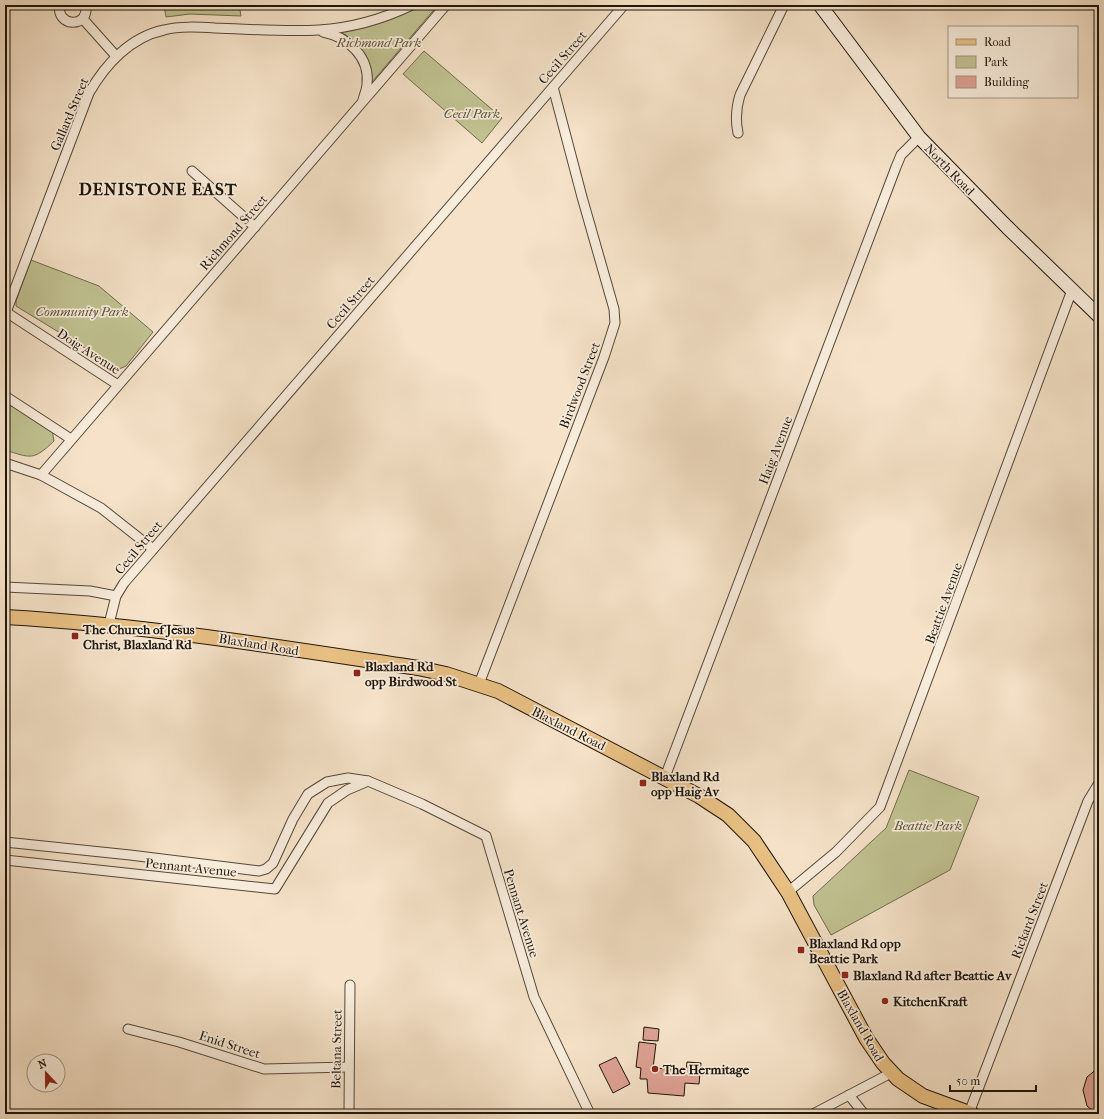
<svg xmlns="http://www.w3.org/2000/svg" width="1104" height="1119" font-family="'IM FELL French Canon',serif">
<rect width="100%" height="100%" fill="#f5e2c8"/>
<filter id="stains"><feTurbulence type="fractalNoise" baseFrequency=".005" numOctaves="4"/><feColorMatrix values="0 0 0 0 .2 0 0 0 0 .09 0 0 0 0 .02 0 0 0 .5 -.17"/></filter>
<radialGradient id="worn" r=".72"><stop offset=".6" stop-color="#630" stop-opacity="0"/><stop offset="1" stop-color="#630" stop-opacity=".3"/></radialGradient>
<g fill="#c1c292" stroke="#706c4e">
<path d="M 164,5 L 239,5 L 241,16 L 190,14 L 166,17 Z"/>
<path d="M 418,5 L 438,5 L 371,83 L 371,76 L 335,31 L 386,20 Z"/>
<path d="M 424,51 L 502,118 L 482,143 L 403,74 Z"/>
<path d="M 31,260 L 99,286 L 153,332 L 126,366 L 119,369 L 16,306 L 16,301 Z"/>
<path d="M 5,402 L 52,430 L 54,441 C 33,461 31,458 5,450 Z"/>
<path d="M 909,770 L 979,797 L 950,870 L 831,935 L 814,905 L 813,896 L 886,828 Z"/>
</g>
<g fill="#dea194" stroke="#1f150b">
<path d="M 644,1027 L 659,1029 L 658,1041 L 643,1040 Z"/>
<path d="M 639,1042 L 656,1044 L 653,1068 L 686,1070 L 687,1062 L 701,1063 L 699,1084 L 685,1083 L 684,1096 L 648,1093 L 647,1079 L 640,1079 L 641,1068 L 636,1067 Z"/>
<path d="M 616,1057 L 630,1084 L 613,1093 L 599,1065 Z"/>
<path d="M 1098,1068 L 1099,1068 L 1099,1114 L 1094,1112 L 1087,1106 L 1083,1090 L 1087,1077 Z"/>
</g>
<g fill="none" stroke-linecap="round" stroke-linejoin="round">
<g stroke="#54483a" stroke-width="11">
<g id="street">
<path d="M 60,5 C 55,26 89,30 86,5"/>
<path d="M 83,19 L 116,56"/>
<path d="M 323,32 C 348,37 370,57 367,84 C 367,89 364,95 363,100"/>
<path d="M 738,133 C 735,119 736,108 740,95 L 784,5"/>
<path d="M 192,171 L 255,227"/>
<path d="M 6,312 L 118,385"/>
<path d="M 5,315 L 89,93 C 105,65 130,37 164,30 C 180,26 198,27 215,28 C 249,29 285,32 319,30 C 351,28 383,19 412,5"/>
<path d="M 5,396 L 71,439"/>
<path d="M 5,463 L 41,475 L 101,508 L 153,549"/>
<path d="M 41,475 L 446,5"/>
<path d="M 5,587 L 90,591 L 116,596"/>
<path d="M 109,624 L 116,596 L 124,583 L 624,5"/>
<path d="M 479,684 L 604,357 L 615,323 L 614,309 L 582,197 L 553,87"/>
<path d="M 665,777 L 896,167 L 901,155 L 919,137"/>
<path d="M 5,842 L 130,855 L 259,871 L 266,869 L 273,863 L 293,819 L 308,794 L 327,782 L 348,778 L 368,781 L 422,804 L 486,836 L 534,997 L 590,1114"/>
<path d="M 5,860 L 275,889 L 328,803 L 347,790 L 368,781"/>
<path d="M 788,892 L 836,852 L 880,807 L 1072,290"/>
<path d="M 128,1029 L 179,1042 L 264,1069 L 349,1067"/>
<path d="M 849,1095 L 864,1114"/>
<path d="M 969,1113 L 1088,801 L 1099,783"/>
<path d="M 349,1114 L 350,985"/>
<path d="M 813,1114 L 891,1073"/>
</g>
</g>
<g stroke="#1f150b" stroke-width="15">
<path id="secondary" d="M 820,5 L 919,137 L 1007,227 L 1099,316"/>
</g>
<g stroke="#1f150b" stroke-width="16">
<path id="primary" d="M 5,617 C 144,625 280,647 418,668 L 446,674 L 498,691 L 699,796 L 728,815 L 754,841 L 788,892 L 866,1038 L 883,1063 L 898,1079 L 923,1096 L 972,1114"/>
</g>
<use href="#street" stroke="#f8ecdb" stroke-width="9"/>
<use href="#secondary" stroke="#f8ecdb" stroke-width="13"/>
<use href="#primary" stroke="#eac184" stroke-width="14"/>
</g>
<g fill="#8f2418" stroke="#f8ecdb" stroke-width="1.5">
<rect x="71" y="632" width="8" height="8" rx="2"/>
<rect x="353" y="669" width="8" height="8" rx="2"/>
<rect x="639" y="779" width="8" height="8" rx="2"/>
<rect x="797" y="946" width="8" height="8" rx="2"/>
<rect x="841" y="971" width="8" height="8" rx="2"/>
<circle cx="885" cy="1001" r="4"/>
<circle cx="655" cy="1069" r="4"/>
</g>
<g text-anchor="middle" stroke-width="3.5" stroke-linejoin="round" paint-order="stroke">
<g font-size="13" font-style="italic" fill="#58523a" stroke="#f8ecdb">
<text x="379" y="47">Richmond Park</text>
<text x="472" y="118">Cecil Park</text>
<text x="82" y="316">Community Park</text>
<text x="928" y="830">Beattie Park</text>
</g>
<g font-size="13" fill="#1f150b" stroke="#f8ecdb">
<text transform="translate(562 57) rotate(-49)" y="5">Cecil Street</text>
<text transform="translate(69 114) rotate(-67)" y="5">Gallard Street</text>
<text transform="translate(950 169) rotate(46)" y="5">North Road</text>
<text transform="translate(233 232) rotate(-49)" y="5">Richmond Street</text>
<text transform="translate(350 302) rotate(-49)" y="5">Cecil Street</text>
<text transform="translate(89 351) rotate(33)" y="5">Doig Avenue</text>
<text transform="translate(579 385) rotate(-69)" y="5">Birdwood Street</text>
<text transform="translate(775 450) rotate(-69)" y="5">Haig Avenue</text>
<text transform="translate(138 547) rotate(-50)" y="5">Cecil Street</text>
<text transform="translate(943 603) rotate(-70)" y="5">Beattie Avenue</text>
<text transform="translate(259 644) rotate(9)" y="5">Blaxland Road</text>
<text transform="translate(569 728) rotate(27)" y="5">Blaxland Road</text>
<text transform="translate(191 867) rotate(6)" y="5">Pennant Avenue</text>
<text transform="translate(522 913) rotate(73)" y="5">Pennant Avenue</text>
<text transform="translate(1029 920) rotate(-69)" y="5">Rickard Street</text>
<text transform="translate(861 1025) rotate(60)" y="5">Blaxland Road</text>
<text transform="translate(230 1044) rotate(18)" y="5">Enid Street</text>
<text transform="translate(336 1049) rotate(-89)" y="5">Beltana Street</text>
</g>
<g font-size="13" font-weight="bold" fill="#1f150b" stroke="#f8ecdb" text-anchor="start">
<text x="83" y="634">The Church of Jesus<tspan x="83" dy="15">Christ, Blaxland Rd</tspan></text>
<text x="365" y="671">Blaxland Rd<tspan x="365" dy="15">opp Birdwood St</tspan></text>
<text x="651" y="781">Blaxland Rd<tspan x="651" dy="15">opp Haig Av</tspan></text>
<text x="809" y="948">Blaxland Rd opp<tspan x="809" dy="15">Beattie Park</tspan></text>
<text x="853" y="980">Blaxland Rd after Beattie Av</text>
<text x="893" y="1006">KitchenKraft</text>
<text x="663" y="1074">The Hermitage</text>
</g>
<g font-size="17" font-weight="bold" letter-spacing="1" fill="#1f150b" stroke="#f8ecdb">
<text x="158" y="195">DENISTONE EAST</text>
</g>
</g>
<rect width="1104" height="1119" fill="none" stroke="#f5e2c8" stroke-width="20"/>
<rect x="6" y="6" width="1092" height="1107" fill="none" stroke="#1f150b" stroke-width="2"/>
<rect x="10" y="10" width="1084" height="1099" fill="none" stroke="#1f150b"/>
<rect x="948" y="26" width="130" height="72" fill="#f8ecdb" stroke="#a19688"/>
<rect x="956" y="39" width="20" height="6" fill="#eac184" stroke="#a19688"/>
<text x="984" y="46" font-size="12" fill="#1f150b">Road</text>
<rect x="956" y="56" width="20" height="12" fill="#c1c292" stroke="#a19688"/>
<text x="984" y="66" font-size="12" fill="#1f150b">Park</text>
<rect x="956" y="76" width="20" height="12" fill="#dea194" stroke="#a19688"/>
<text x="984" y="86" font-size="12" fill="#1f150b">Building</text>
<g transform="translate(46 1073) rotate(338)"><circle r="19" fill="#f8ecdb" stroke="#a19688"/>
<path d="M0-3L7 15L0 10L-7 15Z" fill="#8f2418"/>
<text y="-6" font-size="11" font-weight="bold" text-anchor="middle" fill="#1f150b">N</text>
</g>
<path d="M950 1085v6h86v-6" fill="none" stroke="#1f150b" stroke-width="2"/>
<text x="956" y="1085" font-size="12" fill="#1f150b" stroke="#f8ecdb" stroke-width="3" paint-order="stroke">50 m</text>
<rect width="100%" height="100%" filter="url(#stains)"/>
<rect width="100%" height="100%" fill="url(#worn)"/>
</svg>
